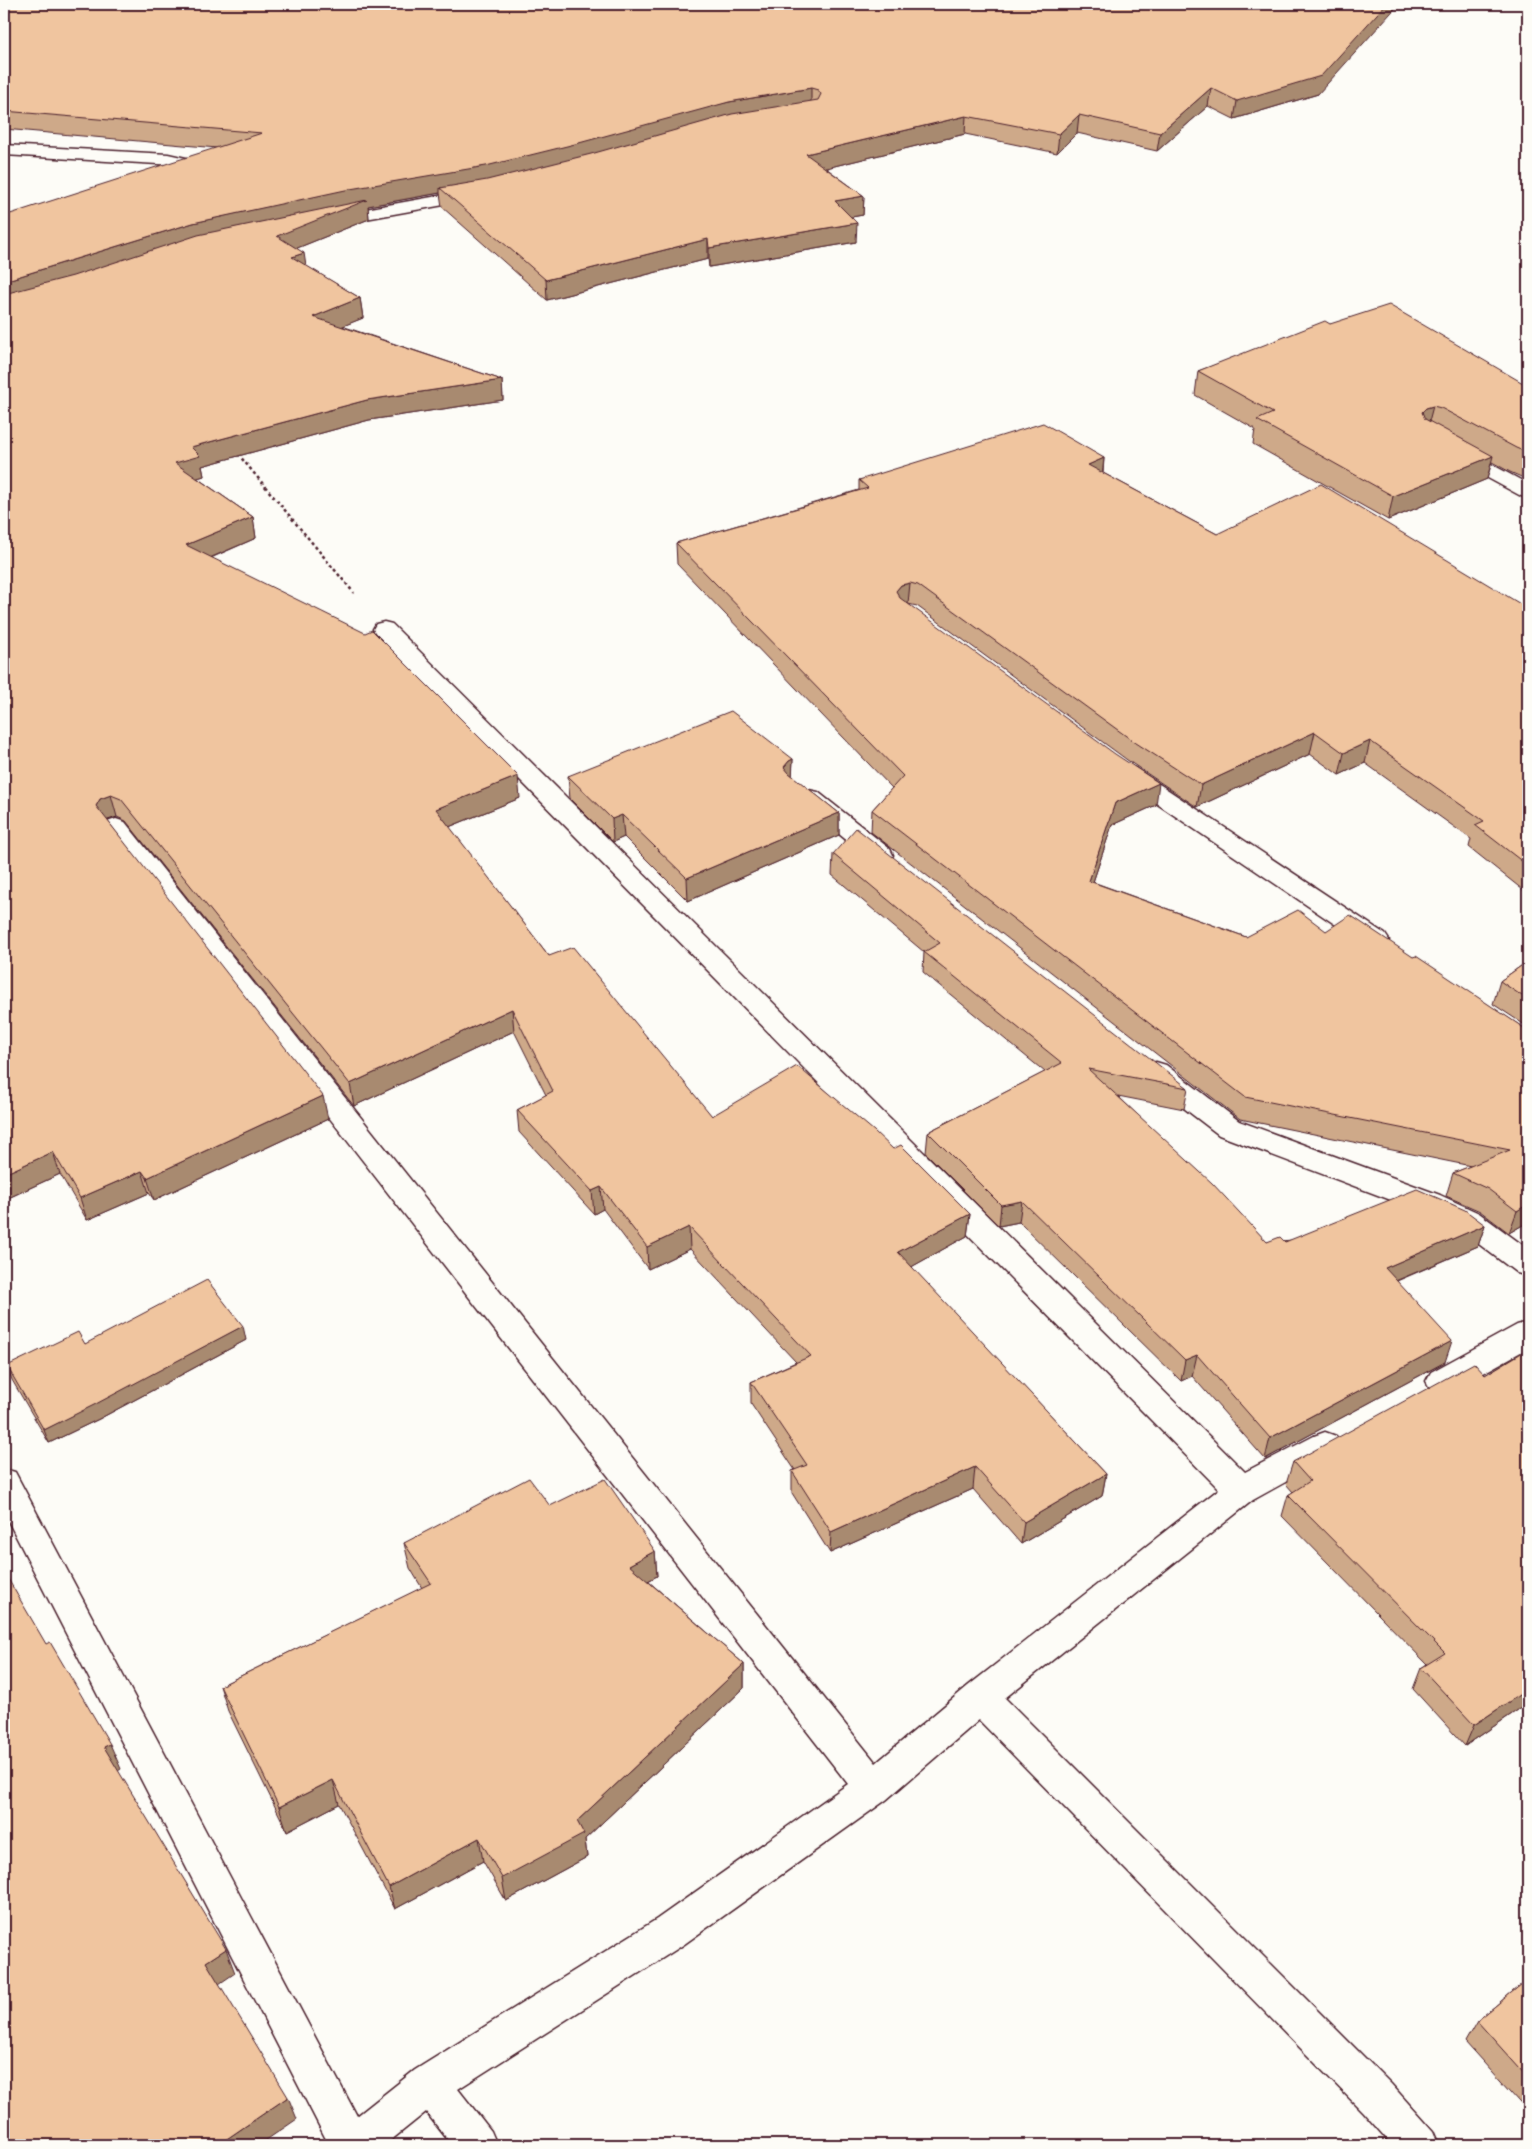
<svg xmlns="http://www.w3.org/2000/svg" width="1532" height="2149" font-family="'Architects Daughter',sans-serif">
<rect width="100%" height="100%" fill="#fdfcf7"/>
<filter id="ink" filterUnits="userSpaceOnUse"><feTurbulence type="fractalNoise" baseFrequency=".02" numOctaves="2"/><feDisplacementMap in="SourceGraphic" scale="10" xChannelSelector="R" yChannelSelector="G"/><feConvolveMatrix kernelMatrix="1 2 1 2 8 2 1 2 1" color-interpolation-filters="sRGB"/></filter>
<g filter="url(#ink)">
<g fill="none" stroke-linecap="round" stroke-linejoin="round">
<g stroke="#4a1f2b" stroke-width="3">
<g id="minor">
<path d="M 4,145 L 168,154 L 186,158 L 193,166 C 186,178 170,185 156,182 L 154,178 C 158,171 170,172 176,167 L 175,165 L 4,155 Z"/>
<path d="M 477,189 L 483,190 L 485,194 L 483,198 L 332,225 L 326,224 L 323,220 L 326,216 L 332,215 Z"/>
<path d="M 1458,448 L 1465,450 L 1528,484 L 1528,498 L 1521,496 L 1451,458 L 1448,454 L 1451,450 Z"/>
<path d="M 384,622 L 392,624 L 1245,1472 L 1314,1436 L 1325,1432 L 1336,1436 L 1341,1445 L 1336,1454 L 1253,1500 L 1005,1698 L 1391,2084 L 1433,2131 L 1439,2145 L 1392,2145 L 1363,2112 L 979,1720 L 886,1800 L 683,1945 L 458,2089 L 491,2131 L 497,2145 L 452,2145 L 426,2112 L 385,2145 L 329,2145 L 4,1513 L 4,1469 L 15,1472 L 357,2116 L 415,2070 L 657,1919 L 848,1784 L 107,832 L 104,827 L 107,822 L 116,819 L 125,822 L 876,1763 L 968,1686 L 1219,1489 L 376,634 L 373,629 L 376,624 Z"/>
<path d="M 1127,766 L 1135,768 L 1385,934 L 1389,940 L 1385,946 L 1376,949 L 1367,946 L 1119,778 L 1115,773 L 1119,768 Z"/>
<path d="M 809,790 L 818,792 L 890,849 L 893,855 L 890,861 L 881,863 L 872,861 L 800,802 L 797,797 L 800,792 Z"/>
<path d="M 1156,1062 L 1166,1065 L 1239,1121 L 1440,1195 L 1479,1213 L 1528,1249 L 1528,1276 L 1517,1273 L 1459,1229 L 1420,1211 L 1219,1135 L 1146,1079 L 1142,1072 L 1146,1065 Z"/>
<path d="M 1528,1322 L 1528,1348 L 1453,1390 L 1442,1394 L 1431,1390 L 1426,1381 L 1431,1372 L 1517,1325 Z"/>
</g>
</g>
<path stroke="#4a1f2b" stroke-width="2.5" stroke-dasharray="3 3" stroke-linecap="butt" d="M 238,454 L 354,593"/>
<use href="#minor" fill="#fdfcf7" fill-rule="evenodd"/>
</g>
<g fill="#cea989" stroke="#4a1f2b">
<path d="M 4,4 L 1318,94 L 1234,119 L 1208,106 L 1157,151 L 1077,133 L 1057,153 L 965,134 L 826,168 L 864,196 L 863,215 L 851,217 L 856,242 L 709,267 L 708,259 L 547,300 L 442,207 L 440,193 L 368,206 L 369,219 L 297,248 L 306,266 L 360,298 L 363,318 L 342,326 L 502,380 L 503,400 L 369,420 L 202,466 L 204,476 L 197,478 L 253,517 L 256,538 L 211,558 L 520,798 L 449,827 L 549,956 L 712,1116 L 893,1149 L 970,1214 L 967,1236 L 911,1267 L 1106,1474 L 1102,1496 L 1021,1544 L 973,1489 L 830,1553 L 792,1493 L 792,1471 L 795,1470 L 751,1404 L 751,1382 L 796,1362 L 690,1249 L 648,1269 L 603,1209 L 594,1214 L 519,1132 L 517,1110 L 546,1095 L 514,1031 L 354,1106 L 126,821 L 117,817 L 107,820 L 328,1119 L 154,1200 L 149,1193 L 87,1220 L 60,1174 L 4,1200 L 217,148 L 4,129 Z"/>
<path d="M 1330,324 L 1528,386 L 1528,480 L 1510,472 L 1492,462 L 1487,479 L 1388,520 L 1253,444 L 1255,429 L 1195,395 L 1198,371 Z"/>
<path d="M 1104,458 L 1103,473 L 1217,534 L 1528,608 L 1528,894 L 1469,847 L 1471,839 L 1365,763 L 1339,775 L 1310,754 L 1197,807 L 1130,762 L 917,606 L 908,604 L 1156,805 L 1112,825 L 1093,882 L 1246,937 L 1326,931 L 1413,957 L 1524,1028 L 1528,1222 L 1509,1233 L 1480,1211 L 1446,1196 L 1453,1173 L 1471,1166 L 1240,1119 L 871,832 L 872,810 L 892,788 L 677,564 L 676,543 L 859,490 L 859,480 Z"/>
<path d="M 793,759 L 792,776 L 839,813 L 839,835 L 688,901 L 624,837 L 613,842 L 570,799 L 568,776 Z"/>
<path d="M 833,854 L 1188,1088 L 1184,1109 L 1118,1096 L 1267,1242 L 1485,1225 L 1478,1246 L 1397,1281 L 1445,1362 L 1265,1459 L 1192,1376 L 1181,1381 L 1019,1222 L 999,1226 L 926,1153 L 928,1132 L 1045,1072 L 923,972 L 924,952 L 832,875 Z"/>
<path d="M 1528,961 L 1528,1027 L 1493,1004 L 1500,981 Z"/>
<path d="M 246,1340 L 99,1419 L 49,1443 L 12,1380 L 7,1366 L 85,1344 Z"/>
<path d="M 1528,1349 L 1528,1703 L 1465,1746 L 1413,1689 L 1421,1668 L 1427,1664 L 1282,1516 L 1288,1495 L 1293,1492 L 1286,1484 L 1293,1462 L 1485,1375 Z"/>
<path d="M 550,1506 L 655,1551 L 657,1576 L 648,1581 L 744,1664 L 744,1688 L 585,1839 L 587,1857 L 506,1901 L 483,1861 L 395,1909 L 339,1804 L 287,1831 L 228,1711 L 220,1686 L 422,1588 L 410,1568 L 404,1543 Z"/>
<path d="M 1528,1979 L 1528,2112 L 1465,2042 L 1477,2021 Z"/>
</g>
<g fill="#a88a6f" stroke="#4a1f2b">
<path d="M 1386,4 L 1399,4 L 1318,94 L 1234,119 L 1237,101 Z"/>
<path d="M 811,88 L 811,106 L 488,185 L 440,188 L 440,193 L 368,206 L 369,219 L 280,255 L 4,302 L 4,281 L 193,223 L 729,102 Z"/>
<path d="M 1211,88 L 1208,106 L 1157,151 L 1160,133 Z"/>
<path d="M 1079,115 L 1077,133 L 1057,153 L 1059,134 Z"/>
<path d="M 966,116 L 965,134 L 806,173 L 806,154 Z"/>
<path d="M 864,196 L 863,215 L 835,220 L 835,201 Z"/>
<path d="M 857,223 L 856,242 L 709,267 L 709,248 Z"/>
<path d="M 708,239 L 708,259 L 547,300 L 546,280 Z"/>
<path d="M 304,253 L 307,273 L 292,257 Z"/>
<path d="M 360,298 L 363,318 L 316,337 L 313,317 Z"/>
<path d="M 502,380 L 503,400 L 369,420 L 202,466 L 204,476 L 179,484 L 175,463 L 191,447 L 367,400 Z"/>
<path d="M 1433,406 L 1427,429 L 1422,412 L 1426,408 Z"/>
<path d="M 1493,456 L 1487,479 L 1388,520 L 1393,496 Z"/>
<path d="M 1104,458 L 1102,478 L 1088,465 Z"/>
<path d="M 253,517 L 256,538 L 191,566 L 186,545 Z"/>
<path d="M 910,583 L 908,604 L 895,612 L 896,591 L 901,585 Z"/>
<path d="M 1315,732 L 1310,754 L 1197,807 L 1201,785 Z"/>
<path d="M 1370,741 L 1365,763 L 1339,775 L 1344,753 Z"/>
<path d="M 793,759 L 792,781 L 784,767 L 789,761 Z"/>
<path d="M 518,776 L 520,798 L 439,831 L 436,809 Z"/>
<path d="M 1159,783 L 1156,805 L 1112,825 L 1086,903 L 1089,881 L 1115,803 Z"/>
<path d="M 111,795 L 117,817 L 105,821 L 96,806 L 100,799 Z"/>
<path d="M 839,813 L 839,835 L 688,901 L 687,878 Z"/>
<path d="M 622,815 L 624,837 L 613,842 L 612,819 Z"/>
<path d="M 512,1009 L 514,1031 L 354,1106 L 350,1084 Z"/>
<path d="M 323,1096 L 328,1119 L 154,1200 L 147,1178 Z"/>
<path d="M 53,1152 L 60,1174 L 4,1200 L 4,1174 Z"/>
<path d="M 142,1171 L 149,1193 L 87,1220 L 80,1198 Z"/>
<path d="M 601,1187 L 603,1209 L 594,1214 L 592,1191 Z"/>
<path d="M 1022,1201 L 1019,1222 L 999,1226 L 1001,1205 Z"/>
<path d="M 1528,1204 L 1528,1222 L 1509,1233 L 1517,1211 Z"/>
<path d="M 970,1214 L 967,1236 L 897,1275 L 898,1252 Z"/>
<path d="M 1485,1225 L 1478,1246 L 1379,1288 L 1385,1268 Z"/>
<path d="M 689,1227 L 690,1249 L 648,1269 L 647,1247 Z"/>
<path d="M 243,1326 L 246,1340 L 99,1419 L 49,1443 L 44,1430 Z"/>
<path d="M 1452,1341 L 1445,1362 L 1265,1459 L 1270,1438 Z"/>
<path d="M 1197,1355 L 1192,1376 L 1181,1381 L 1185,1360 Z"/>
<path d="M 975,1467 L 973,1489 L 830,1553 L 831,1532 Z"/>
<path d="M 1106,1474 L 1102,1496 L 1021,1544 L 1024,1522 Z"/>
<path d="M 655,1551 L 657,1576 L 631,1590 L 629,1565 Z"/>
<path d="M 744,1664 L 744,1688 L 585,1839 L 587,1857 L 506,1901 L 502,1878 L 577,1821 Z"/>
<path d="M 1528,1689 L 1528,1703 L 1465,1746 L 1474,1725 Z"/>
<path d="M 110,1744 L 121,1769 L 115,1773 L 104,1747 Z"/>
<path d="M 333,1780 L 339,1804 L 287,1831 L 279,1807 Z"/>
<path d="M 479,1838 L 483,1861 L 395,1909 L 389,1887 Z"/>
<path d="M 226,1949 L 235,1973 L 216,1986 L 206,1962 Z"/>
<path d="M 288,2097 L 297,2119 L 259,2145 L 218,2145 Z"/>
</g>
<g fill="#f0c59f" stroke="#4a1f2b">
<path d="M 4,4 L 1386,4 L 1321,76 L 1237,101 L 1211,88 L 1160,133 L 1079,115 L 1059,134 L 966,116 L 806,154 L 864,196 L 835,201 L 857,223 L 709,248 L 708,239 L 546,280 L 440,188 L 487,180 L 591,154 L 732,114 L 818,100 L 821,94 L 818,90 L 811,88 L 729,102 L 579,143 L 486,166 L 350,189 L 193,223 L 4,281 L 4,216 L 262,133 L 4,111 Z"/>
<path d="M 367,200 L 277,236 L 304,253 L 292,257 L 360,298 L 313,317 L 502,380 L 367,400 L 191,447 L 200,456 L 175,463 L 253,517 L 186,545 L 365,633 L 372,630 L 518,776 L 436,809 L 549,956 L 573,947 L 712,1116 L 797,1066 L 874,1131 L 893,1149 L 901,1145 L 970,1214 L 898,1252 L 1106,1474 L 1024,1522 L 975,1467 L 831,1532 L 792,1471 L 807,1465 L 751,1382 L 811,1356 L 689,1227 L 647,1247 L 601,1187 L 592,1191 L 517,1110 L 553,1091 L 512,1009 L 350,1084 L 121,799 L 111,795 L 100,799 L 96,806 L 100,811 L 323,1096 L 147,1178 L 142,1171 L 80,1198 L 53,1152 L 4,1174 L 4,294 L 73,276 L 198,235 Z"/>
<path d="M 1389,305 L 1528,386 L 1528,453 L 1516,448 L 1441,408 L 1433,406 L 1426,408 L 1422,412 L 1425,419 L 1493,456 L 1393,496 L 1257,420 L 1273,413 L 1198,371 L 1325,321 L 1330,324 Z"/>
<path d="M 1043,423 L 1104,458 L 1088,465 L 1217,534 L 1321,484 L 1527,608 L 1528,608 L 1528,866 L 1475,825 L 1484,821 L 1370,741 L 1344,753 L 1315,732 L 1201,785 L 1133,741 L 918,585 L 910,583 L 901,585 L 896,591 L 900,598 L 1115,754 L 1159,783 L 1115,803 L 1089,881 L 1246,937 L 1298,910 L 1326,931 L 1350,915 L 1413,957 L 1416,956 L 1524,1028 L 1528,1029 L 1528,1204 L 1517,1211 L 1488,1189 L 1453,1173 L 1510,1150 L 1245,1097 L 872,810 L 903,776 L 676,543 L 868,488 L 859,480 Z"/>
<path d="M 731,711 L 793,759 L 789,761 L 784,767 L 789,773 L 839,813 L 687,878 L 622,815 L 612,819 L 568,776 Z"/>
<path d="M 856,828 L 1188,1088 L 1088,1069 L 1212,1183 L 1267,1242 L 1280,1237 L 1285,1242 L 1417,1189 L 1465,1210 L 1485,1225 L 1385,1268 L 1452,1341 L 1270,1438 L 1197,1355 L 1185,1360 L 1022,1201 L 1001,1205 L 928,1132 L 1062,1063 L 924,952 L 940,943 L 833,854 Z"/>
<path d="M 1528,961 L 1528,1000 L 1500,981 Z"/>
<path d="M 207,1280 L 243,1326 L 94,1405 L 44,1430 L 7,1366 L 78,1332 L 85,1344 Z"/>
<path d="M 1528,1349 L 1528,1689 L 1474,1725 L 1421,1668 L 1445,1653 L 1288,1495 L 1310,1481 L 1293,1462 L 1474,1363 L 1485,1375 Z"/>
<path d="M 529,1478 L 550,1506 L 605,1479 L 655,1551 L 629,1565 L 744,1664 L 577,1821 L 584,1834 L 502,1878 L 479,1838 L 389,1887 L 333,1780 L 279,1807 L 220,1686 L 431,1583 L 404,1543 Z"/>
<path d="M 4,1572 L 46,1644 L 50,1642 L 110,1744 L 104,1747 L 226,1949 L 206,1962 L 288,2097 L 218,2145 L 4,2145 Z"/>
<path d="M 1528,1979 L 1528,2078 L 1477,2021 Z"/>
</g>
</g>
<rect width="1532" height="2149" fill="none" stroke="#fdfcf7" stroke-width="20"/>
<rect x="10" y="10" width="1512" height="2129" fill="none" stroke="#4a1f2b" stroke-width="2" filter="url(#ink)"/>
</svg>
